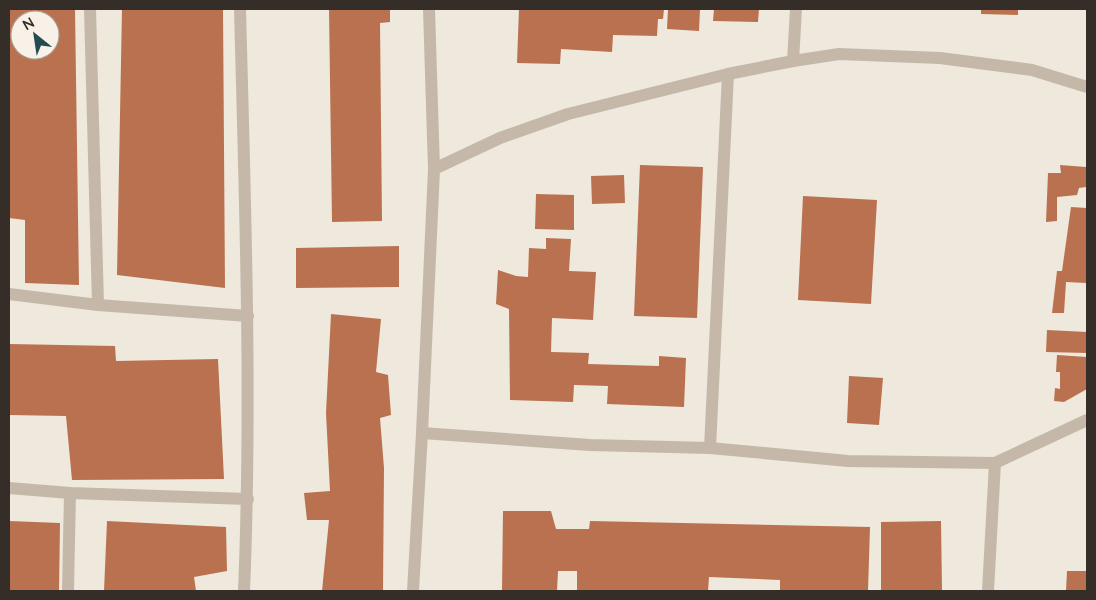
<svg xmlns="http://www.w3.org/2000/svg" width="1096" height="600" font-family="Lato,sans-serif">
<rect width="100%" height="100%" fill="#efe8dc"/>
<g fill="#ba714f" fill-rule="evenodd">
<path d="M 9,9 L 75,9 L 79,285 L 25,283 L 25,220 L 9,218 ZM 20,20 L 50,20 L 50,50 L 20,50 Z"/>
<path d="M 122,9 L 223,9 L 225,288 L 117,275 Z"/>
<path d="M 329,9 L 390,9 L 390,22 L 380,23 L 382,221 L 332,222 Z"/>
<path d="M 519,9 L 569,10 L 664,9 L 663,19 L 658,19 L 657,36 L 613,35 L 612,52 L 561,49 L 560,64 L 517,63 Z"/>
<path d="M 668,9 L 700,9 L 699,31 L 667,29 Z"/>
<path d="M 714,9 L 759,9 L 758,22 L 713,21 Z"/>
<path d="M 981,9 L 1018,9 L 1018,15 L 981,14 Z"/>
<path d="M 640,165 L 703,167 L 697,318 L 634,316 Z"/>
<path d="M 1060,165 L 1086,167 L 1086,187 L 1079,188 L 1077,195 L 1057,197 L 1057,221 L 1046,222 L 1048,173 L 1061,173 Z"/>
<path d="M 624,175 L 625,203 L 592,204 L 591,176 Z"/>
<path d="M 536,194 L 574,195 L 574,230 L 535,229 Z"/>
<path d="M 803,196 L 877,200 L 871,304 L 798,300 Z"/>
<path d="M 1071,207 L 1087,208 L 1087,274 L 1086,283 L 1066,282 L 1064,313 L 1052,313 L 1057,271 L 1062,271 Z"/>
<path d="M 546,238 L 571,239 L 569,271 L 596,272 L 593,320 L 552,318 L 551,352 L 589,353 L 588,364 L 659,366 L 659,356 L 686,358 L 684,407 L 607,404 L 608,386 L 574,385 L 573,402 L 510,400 L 509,309 L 496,304 L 498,270 L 516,276 L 528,277 L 529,248 L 546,249 Z"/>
<path d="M 399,246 L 399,287 L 296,288 L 296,248 Z"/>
<path d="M 331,314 L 381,319 L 376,372 L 388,375 L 391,415 L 380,418 L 384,468 L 383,591 L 322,591 L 329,520 L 307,520 L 304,493 L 330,491 L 326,413 Z"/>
<path d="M 1047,330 L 1087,332 L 1087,353 L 1046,352 Z"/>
<path d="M 9,344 L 115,346 L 116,361 L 218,359 L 224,479 L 72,480 L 66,416 L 9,415 Z"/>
<path d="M 1057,355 L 1087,357 L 1087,389 L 1064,402 L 1054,401 L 1055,388 L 1060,389 L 1060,372 L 1056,372 Z"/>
<path d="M 849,376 L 883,378 L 879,425 L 847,423 Z"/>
<path d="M 503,511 L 551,511 L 556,529 L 589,529 L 590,521 L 870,527 L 868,591 L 780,591 L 780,580 L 709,577 L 708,591 L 577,591 L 577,571 L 558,571 L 557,591 L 502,591 Z"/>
<path d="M 9,521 L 60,523 L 59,591 L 9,591 Z"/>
<path d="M 107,521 L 226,527 L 227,571 L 194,577 L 196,591 L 104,591 Z"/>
<path d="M 941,521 L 942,591 L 881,591 L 881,522 Z"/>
<path d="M 1067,571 L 1087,571 L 1087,591 L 1066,591 Z"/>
</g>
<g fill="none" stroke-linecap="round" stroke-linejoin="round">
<g stroke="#c6b8a9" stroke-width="12">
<path d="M 90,9 L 98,305"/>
<path d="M 240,9 C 245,203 252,397 244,591"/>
<path d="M 793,61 L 796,9"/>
<path d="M 434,169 L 500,138 L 568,114 L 728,74 L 793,61 L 839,54 L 940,58 L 1032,70 L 1087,87"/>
<path d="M 9,294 L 98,305 L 248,316"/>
<path d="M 422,433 L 590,445 L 710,448 L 848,461 L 995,463 L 1087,420"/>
<path d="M 710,448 L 728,74"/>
<path d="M 9,488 L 70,493 L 248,499"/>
<path d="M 68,591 L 70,493"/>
<path d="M 413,591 L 422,433 L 434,169 L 429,9"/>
<path d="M 988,591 L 995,463"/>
</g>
</g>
<rect width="1096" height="600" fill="none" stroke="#342d28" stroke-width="20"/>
<g transform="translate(35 35) rotate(330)"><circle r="24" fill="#f7f1e8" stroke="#a9a39b"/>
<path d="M0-4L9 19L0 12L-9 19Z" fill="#224b52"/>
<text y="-8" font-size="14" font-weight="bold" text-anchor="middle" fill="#342d28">N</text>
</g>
</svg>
